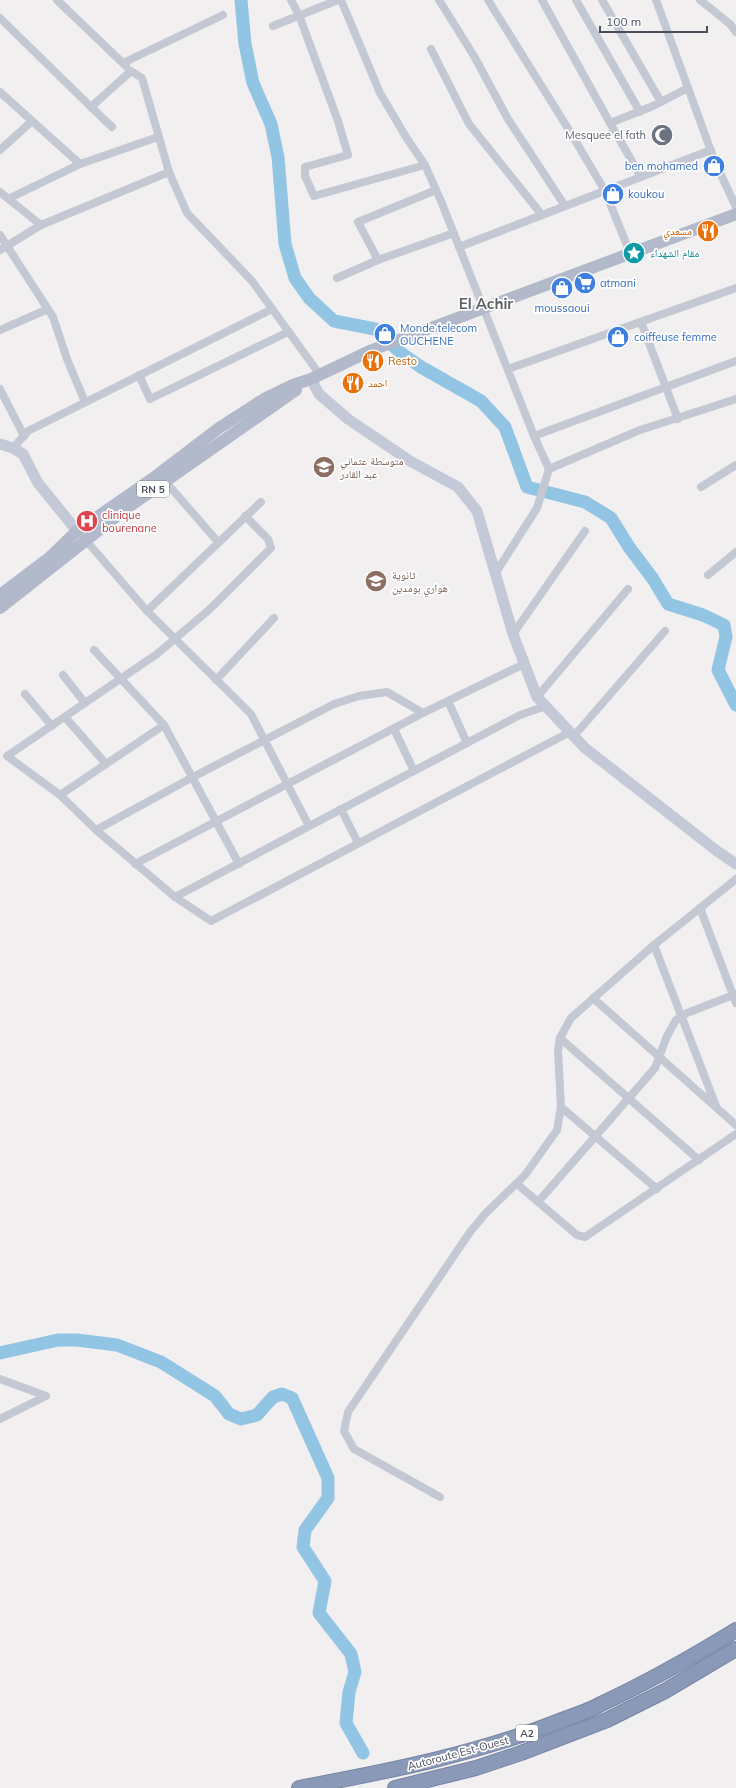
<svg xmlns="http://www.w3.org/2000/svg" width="736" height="1788" font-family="Mulish,'Noto Naskh Arabic',sans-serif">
<rect width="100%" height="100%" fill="#f1efef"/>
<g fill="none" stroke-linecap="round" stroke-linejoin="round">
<g stroke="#92c4e4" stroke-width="13">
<path d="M 241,0 L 245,44 L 253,83 L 271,124 L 278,157 L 285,244 L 295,278 L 309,298 L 334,321 L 375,329 L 401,353 L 421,367 L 481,401 L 505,427 L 527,487 L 585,502 L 611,518 L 629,547 L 653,579 L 668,604 L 703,615 L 724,625 L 726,637 L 718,670 L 736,705"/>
<path d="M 0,1353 L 58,1340 L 77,1340 L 117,1345 L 161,1362 L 215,1396 L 229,1414 L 241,1419 L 257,1415 L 273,1397 L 282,1394 L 292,1398 L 328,1478 L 328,1498 L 305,1530 L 303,1547 L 325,1581 L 319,1613 L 351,1654 L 355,1672 L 349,1692 L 346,1723 L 363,1753"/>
</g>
<g stroke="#7684a5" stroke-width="16">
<g id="highway">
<path d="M 299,1788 C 390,1771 477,1754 562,1720 C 575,1715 589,1711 601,1704 C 648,1682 692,1657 736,1630"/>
<path d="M 395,1788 L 476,1768 L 521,1753 L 607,1720 L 665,1691 L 736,1649"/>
</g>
</g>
<g stroke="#c3c8d3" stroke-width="8">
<path d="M 57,0 L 126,66"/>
<path d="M 291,0 L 299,15 L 338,121 L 348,155 L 305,167 L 305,176 L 314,196 L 425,165 L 441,201 L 534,436 L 549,469 L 640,430 L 736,399"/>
<path d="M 341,0 L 380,93 L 406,137 L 425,165"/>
<path d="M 439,0 L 474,56 L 508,119 L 565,206"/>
<path d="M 488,0 L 569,130 L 605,191 L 630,253"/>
<path d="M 542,0 L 610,123 L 641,177"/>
<path d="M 576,0 L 640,112"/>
<path d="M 602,0 L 661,102"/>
<path d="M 656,0 L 715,162 L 736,207"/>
<path d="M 700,0 L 730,24 L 736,32"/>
<path d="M 0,18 L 91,107 L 131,71 L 142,78 L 169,172 L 187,213 L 252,281 L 320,375"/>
<path d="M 273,26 L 338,0"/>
<path d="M 431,49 L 469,124 L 542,215"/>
<path d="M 123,63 L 223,15"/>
<path d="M 0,92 L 80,164 L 158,137"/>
<path d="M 91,107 L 112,127"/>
<path d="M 610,123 L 653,106 L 688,88"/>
<path d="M 0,150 L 32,121"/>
<path d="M 0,192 L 41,225"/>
<path d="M 10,198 L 80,164"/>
<path d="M 0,235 L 53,317 L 67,359 L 85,402"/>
<path d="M 459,247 L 711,150"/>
<path d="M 0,250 L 41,225 L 169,172"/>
<path d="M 378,260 L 358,222 L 436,190"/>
<path d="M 337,278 L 378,260 L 454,233"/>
<path d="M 641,322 L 678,419"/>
<path d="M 0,330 L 48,309"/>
<path d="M 508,369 L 736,288"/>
<path d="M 139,375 L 150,399 L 288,332"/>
<path d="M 0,389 L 24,436"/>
<path d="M 534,436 L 736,361"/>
<path d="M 13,448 L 28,431 L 272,309"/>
<path d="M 165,481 L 218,542"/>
<path d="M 701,487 L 736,465"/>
<path d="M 83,537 L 147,611 L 251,714 L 309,826"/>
<path d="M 495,574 L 537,508 L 549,469"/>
<path d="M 708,575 L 736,552"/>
<path d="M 147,611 L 261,502"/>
<path d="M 513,634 L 585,531"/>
<path d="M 94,650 L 164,725 L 239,864"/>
<path d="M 63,675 L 85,703"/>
<path d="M 216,680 L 274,618"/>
<path d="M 25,694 L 52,726"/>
<path d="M 537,697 L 628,589"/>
<path d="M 448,701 L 467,743"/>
<path d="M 423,713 L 387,692 L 359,696 L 334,704 L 193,777 L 96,830 L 175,897 L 520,715 L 546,706"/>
<path d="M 65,717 L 106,764"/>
<path d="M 394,729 L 414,771"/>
<path d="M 574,736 L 665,631"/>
<path d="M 60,795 L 164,725"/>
<path d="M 341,809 L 358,843"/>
<path d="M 96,830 L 60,795 L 7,756 L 157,654 L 210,609 L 271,548 L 268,539 L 245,516"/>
<path d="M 135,864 L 423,713 L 524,664"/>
<path d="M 175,897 L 211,921 L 570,732"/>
<path d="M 700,908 L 736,1003"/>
<path d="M 654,945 L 716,1106"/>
<path d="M 593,998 L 736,1125"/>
<path d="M 560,1038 L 699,1160"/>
<path d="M 561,1107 L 657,1189"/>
<path d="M 517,1184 L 577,1235 L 585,1237 L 736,1134"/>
<path d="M 538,1202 L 655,1068 L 667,1036 L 676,1020 L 687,1013 L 736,994"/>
<path d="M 0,1379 L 46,1396 L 0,1419"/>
<path d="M 440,1497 L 354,1449 L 344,1431 L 348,1412 L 470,1232 L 485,1214 L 525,1175 L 557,1130 L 561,1107 L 558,1051 L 560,1038 L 571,1018 L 654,945 L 736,879"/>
</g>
<g stroke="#c3c9d6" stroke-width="11">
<path d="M 311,379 L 319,394 L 348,419 L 410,461 L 458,487 L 477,511 L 513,634 L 537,697 L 585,748 L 717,851 L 736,864"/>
<path d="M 0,444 L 13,448 L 23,454 L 38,483 L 77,531"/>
</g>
<g stroke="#b1b9cb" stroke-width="12">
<path d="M 0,595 L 49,558 L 77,531 L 152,479 L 219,428 L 264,399 L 293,385 L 311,379 L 372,350 L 736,214"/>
<path d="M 0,608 L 127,508 L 296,390"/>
</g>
<use href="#highway" stroke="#8b99b9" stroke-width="14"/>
</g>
<defs>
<g id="mosque-disc" transform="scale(1.15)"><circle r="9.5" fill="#6b7280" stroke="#fff"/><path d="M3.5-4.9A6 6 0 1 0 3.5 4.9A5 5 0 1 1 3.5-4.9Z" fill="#fff"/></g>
<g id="shop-disc" transform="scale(1.15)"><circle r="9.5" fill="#3f7fe0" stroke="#fff"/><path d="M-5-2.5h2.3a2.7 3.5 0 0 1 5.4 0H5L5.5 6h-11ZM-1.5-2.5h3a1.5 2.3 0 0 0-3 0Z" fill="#fff"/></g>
<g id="restaurant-disc" transform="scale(1.15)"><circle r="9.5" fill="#e8710a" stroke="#fff"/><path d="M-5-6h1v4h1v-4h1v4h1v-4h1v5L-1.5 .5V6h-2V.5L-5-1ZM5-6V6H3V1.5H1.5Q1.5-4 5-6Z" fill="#fff"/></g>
<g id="sight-disc" transform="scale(1.15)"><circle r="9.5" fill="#0f9aa8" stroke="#fff"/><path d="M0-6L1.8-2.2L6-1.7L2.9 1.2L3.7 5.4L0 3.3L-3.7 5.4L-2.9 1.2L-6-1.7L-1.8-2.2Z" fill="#fff"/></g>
<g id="supermarket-disc" transform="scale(1.15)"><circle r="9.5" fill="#3f7fe0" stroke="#fff"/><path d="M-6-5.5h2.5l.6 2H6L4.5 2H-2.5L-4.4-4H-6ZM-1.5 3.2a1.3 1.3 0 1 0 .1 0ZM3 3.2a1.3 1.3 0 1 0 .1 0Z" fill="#fff"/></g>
<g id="school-disc" transform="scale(1.15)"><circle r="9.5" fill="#8d6e63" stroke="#fff"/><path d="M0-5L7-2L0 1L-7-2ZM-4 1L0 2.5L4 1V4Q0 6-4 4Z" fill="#fff"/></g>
<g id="hospital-disc" transform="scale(1.15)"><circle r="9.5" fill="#e0444e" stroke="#fff"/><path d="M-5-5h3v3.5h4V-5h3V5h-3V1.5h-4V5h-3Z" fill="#fff"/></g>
</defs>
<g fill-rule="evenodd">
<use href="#mosque-disc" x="662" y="135"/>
<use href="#shop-disc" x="714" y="166"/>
<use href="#shop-disc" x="613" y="194"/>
<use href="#restaurant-disc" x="708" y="231"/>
<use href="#sight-disc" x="634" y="253"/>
<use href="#supermarket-disc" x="585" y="283"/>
<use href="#shop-disc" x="562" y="288"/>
<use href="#shop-disc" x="385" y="334"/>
<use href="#shop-disc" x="618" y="337"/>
<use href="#restaurant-disc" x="373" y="361"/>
<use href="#restaurant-disc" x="353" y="383"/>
<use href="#school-disc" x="324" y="467"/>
<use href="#hospital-disc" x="87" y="521"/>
<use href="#school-disc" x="376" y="581"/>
</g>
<g text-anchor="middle" stroke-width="3.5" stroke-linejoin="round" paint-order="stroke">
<g fill="#fff" stroke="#7f848c" stroke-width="1">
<rect x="137" y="481" width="32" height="16" rx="3"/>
<rect x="516" y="1725" width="22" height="16" rx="3"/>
</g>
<g font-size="10" font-weight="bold" fill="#484f5b">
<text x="153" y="493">RN 5</text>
<text x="527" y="1737">A2</text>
</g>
<g font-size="11" fill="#5b616d" stroke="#fff" text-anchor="end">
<text x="646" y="139">Mesquee el fath</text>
</g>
<g font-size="11" fill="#366cbe" stroke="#fff" text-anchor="start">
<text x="698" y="170" text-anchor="end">ben mohamed</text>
<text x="628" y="198">koukou</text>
<text x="600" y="287">atmani</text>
<text x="562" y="312" text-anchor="middle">moussaoui</text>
<text x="400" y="332">Monde telecom<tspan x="400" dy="13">OUCHENE</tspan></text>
<text x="634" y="341">coiffeuse femme</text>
</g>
<g font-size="11" fill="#c56008" stroke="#fff" text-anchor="start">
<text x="692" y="235" text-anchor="end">مسعدي</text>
<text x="388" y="365">Resto</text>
<text x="368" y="387">احمد</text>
</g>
<g font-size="11" fill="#0d838f" stroke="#fff" text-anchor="start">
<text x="650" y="257">مقام الشهداء</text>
</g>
<g font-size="11" fill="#785e54" stroke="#fff" text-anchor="start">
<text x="340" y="465">متوسطة عثماني<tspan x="340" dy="13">عبد القادر</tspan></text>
<text x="392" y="579">ثانوية<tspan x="392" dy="13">هواري بومدين</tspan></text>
</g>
<g font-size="11" fill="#be3a42" stroke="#fff" text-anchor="start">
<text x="102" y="519">clinique<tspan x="102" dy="13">bourenane</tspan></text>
</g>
<g font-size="11" fill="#484f5b" stroke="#fff">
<text transform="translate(458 1753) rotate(-15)" y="4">Autoroute Est-Ouest</text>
</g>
<g font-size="15" font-weight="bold" fill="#5c5e63" stroke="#fff">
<text x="486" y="309">El Achir</text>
</g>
</g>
<path d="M600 26v6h107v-6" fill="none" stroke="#484f5b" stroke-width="2"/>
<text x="606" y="26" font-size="12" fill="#484f5b" stroke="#ffffff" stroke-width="3" paint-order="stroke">100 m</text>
</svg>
